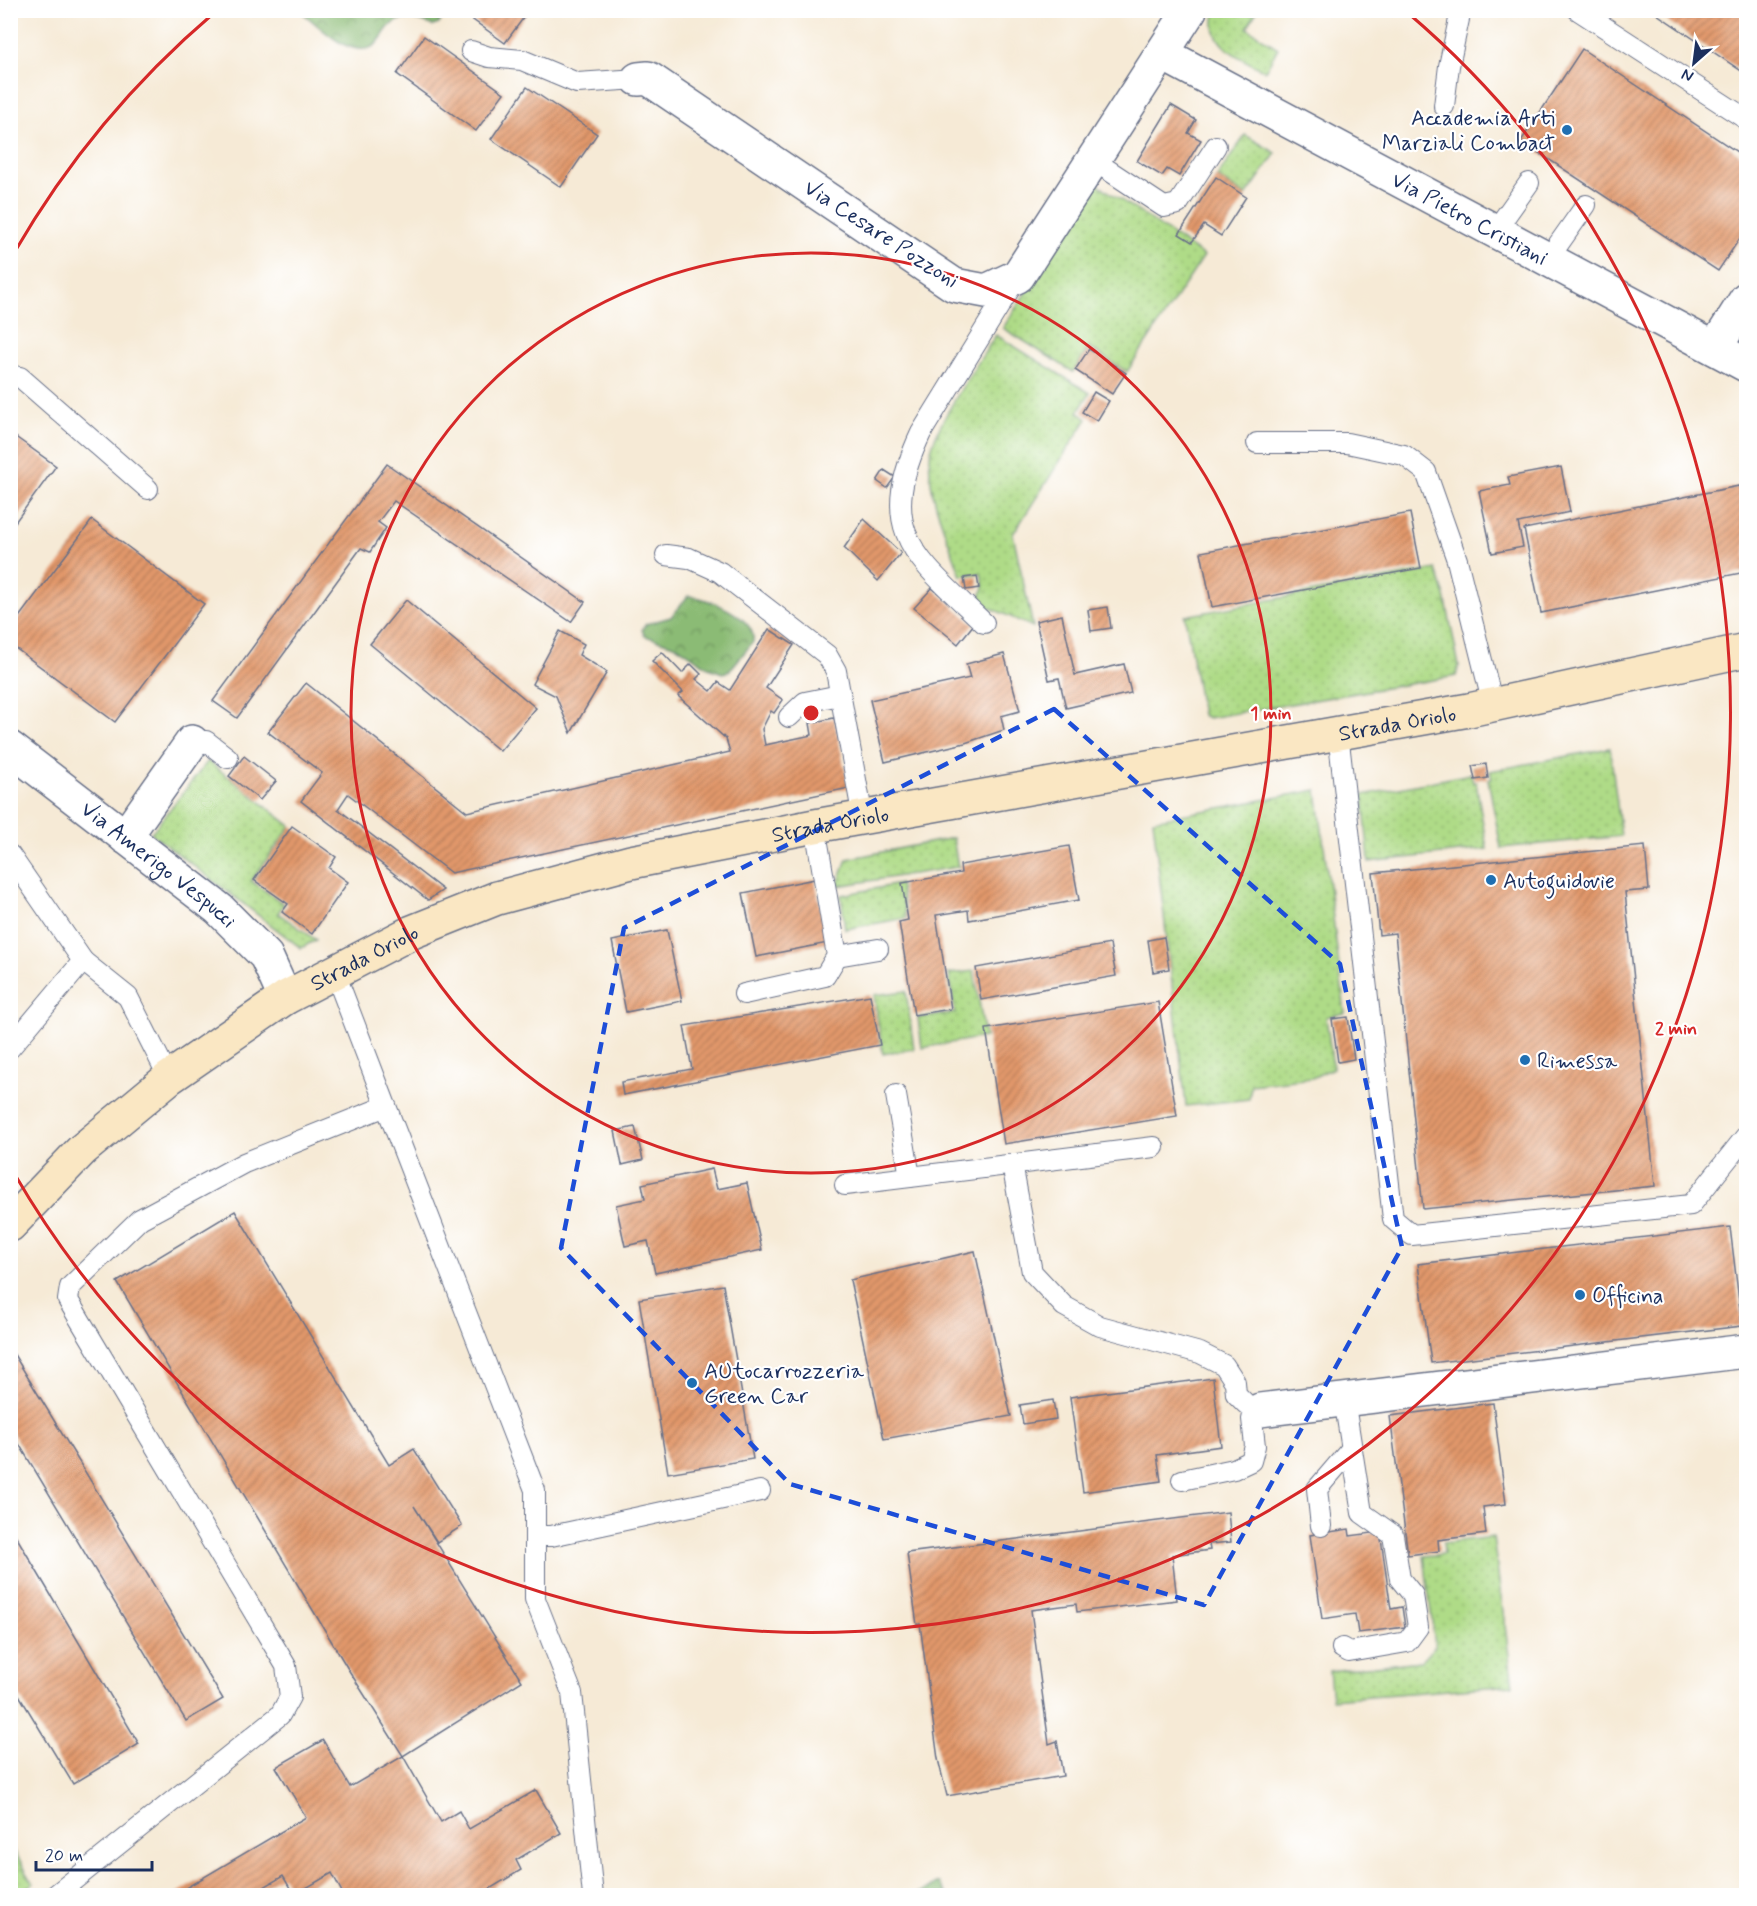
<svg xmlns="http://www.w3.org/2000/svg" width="1757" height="1906" font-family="Mynerve,sans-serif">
<defs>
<pattern id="green-dots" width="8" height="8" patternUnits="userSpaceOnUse" patternTransform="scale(1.5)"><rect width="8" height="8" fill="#afdb87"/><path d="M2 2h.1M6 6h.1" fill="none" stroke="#96bc77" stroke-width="1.8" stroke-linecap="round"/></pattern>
<pattern id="forest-crowns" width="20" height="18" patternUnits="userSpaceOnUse" patternTransform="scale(1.5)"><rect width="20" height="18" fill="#8bbb74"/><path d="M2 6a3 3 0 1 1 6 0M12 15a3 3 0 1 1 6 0" fill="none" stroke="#719862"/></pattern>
<pattern id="building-hatch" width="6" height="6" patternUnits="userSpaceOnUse" patternTransform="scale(1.5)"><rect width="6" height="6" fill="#e2986a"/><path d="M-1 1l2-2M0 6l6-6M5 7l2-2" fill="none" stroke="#b67c5a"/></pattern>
</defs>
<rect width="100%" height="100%" fill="#fff"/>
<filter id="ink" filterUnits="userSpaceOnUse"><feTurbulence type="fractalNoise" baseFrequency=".0167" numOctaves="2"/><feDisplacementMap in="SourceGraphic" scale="12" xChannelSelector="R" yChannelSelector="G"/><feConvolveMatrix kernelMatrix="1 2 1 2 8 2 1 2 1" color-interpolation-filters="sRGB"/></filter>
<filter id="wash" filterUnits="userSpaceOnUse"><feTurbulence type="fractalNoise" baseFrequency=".008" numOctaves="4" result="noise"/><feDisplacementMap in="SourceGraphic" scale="24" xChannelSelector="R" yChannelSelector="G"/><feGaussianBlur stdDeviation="1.35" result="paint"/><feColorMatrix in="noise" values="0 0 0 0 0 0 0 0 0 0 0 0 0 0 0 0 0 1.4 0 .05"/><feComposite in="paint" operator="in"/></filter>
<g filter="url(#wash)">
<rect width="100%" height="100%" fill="#f6ead6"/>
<g fill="url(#green-dots)" stroke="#658572" stroke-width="1.5">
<path d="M 1216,11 L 1257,11 L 1247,28 L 1278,48 L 1265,71 C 1241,58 1204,45 1216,11 Z"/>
<path d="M 1245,135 L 1276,153 L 1246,196 L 1217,177 Z"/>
<path d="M 1096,183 L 1204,256 L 1127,372 L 1089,347 L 1073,372 L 1003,328 Z"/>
<path d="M 996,335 L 1090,393 L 1078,412 L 1087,419 L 1013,534 L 1033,627 L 977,602 L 984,588 L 981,573 L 961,576 C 949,541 926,493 930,456 C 933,427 979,362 996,335 Z"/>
<path d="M 1436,569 L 1445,596 L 1459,666 L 1456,676 L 1208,718 L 1202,715 L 1185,616 Z"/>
<path d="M 1610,748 L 1621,836 L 1501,848 L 1488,779 L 1492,778 L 1490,771 Z"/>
<path d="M 208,761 L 291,826 L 251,881 L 284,904 L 278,913 L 316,940 L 301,948 L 151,833 Z"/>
<path d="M 1471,774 L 1473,783 L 1476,782 L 1487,849 L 1369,862 L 1363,795 Z"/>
<path d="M 1317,790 L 1345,1013 L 1326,1017 L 1333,1068 L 1312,1078 L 1251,1085 L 1249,1099 L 1186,1106 L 1153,820 Z"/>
<path d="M 953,838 L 958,867 L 837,886 L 847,859 Z"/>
<path d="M 900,884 L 906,918 L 845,929 L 841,895 Z"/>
<path d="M 974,971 L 985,1037 L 922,1048 L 918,1018 L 955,1013 L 949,974 Z"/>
<path d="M 906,991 L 914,1049 L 883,1054 L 874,995 Z"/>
<path d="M 1493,1537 L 1513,1685 L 1332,1699 L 1329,1671 L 1421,1661 L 1435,1646 L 1424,1556 L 1444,1554 L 1443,1543 Z"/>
<path d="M 10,1844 L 33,1883 L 18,1895 L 11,1895 Z"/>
</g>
<g fill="url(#forest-crowns)" stroke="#537569" stroke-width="1.5">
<path d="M 300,11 L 446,11 L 439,24 L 433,26 C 371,0 395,59 353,48 C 334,43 315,22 300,11 Z"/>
<path d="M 688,596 C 708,597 757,618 753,642 L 729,671 L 723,673 L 711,669 L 677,646 L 645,636 L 642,630 L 646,624 L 671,617 Z"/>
<path d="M 939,1883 L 947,1895 L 916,1895 Z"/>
</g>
<g id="blocks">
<g fill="url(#building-hatch)">
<path d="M 469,10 L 523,10 L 527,13 L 505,43 L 466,15 Z"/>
<path d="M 1651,10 L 1746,10 L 1746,74 Z"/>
<path d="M 424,36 L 504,93 L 476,131 L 397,74 Z"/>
<path d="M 1582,49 L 1746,158 L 1746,229 L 1718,271 L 1521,141 Z"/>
<path d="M 527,87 L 597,134 L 561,187 L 491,139 Z"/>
<path d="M 1171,105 L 1196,120 L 1188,133 L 1201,140 L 1179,176 L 1167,169 L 1162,176 L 1137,161 Z"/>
<path d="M 1216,177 L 1246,197 L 1221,236 L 1204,225 L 1192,242 L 1179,234 Z"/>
<path d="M 1089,349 L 1126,373 L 1112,394 L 1075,370 Z"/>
<path d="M 1094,392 L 1109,401 L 1097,421 L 1082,412 Z"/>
<path d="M 10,433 L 56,466 L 10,529 Z"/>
<path d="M 387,464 L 585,602 L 571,622 L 394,501 L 378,522 L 386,528 L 370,552 L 361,548 L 237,718 L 213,701 Z"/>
<path d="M 1561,467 L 1570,512 L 1518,523 L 1523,547 L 1492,553 L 1479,491 L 1510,485 L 1508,477 Z"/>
<path d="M 884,470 L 895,477 L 887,488 L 877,481 Z"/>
<path d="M 1739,486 L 1746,526 L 1746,572 L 1541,613 L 1524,529 Z"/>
<path d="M 1410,513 L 1421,568 L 1212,607 L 1201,552 Z"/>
<path d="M 864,519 L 901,553 L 878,581 L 844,548 Z"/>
<path d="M 92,520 L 204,604 L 115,722 L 10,644 L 10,629 Z"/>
<path d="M 977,576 L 979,588 L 966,590 L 964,578 Z"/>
<path d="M 932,588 L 974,624 L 958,644 L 914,608 Z"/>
<path d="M 406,600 L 536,708 L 500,751 L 370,644 Z"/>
<path d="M 1108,607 L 1111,628 L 1091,631 L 1088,610 Z"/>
<path d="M 1062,615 L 1075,675 L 1124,664 L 1131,693 L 1066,708 L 1059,678 L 1049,680 L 1036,621 Z"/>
<path d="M 769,629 L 794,645 L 766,688 L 783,700 L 774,713 L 771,711 L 762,729 L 765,745 L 812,735 L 810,723 L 834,718 L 849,788 L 451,873 L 348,794 L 338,809 L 443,890 L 428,900 L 301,801 L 322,773 L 268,732 L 306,683 L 467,812 L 730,752 L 726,739 L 678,696 L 683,692 L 652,661 L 662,652 L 682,673 L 691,664 L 701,674 L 696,679 L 711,691 L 718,682 L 730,690 Z"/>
<path d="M 560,631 L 584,644 L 579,655 L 607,672 L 571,733 L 556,696 L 532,684 Z"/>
<path d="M 1004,654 L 1020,711 L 1001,716 L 1004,730 L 965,743 L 885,762 L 870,700 L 970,678 L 966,664 Z"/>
<path d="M 244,756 L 276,781 L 260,800 L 229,776 Z"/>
<path d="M 1486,764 L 1488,778 L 1475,780 L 1472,766 Z"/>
<path d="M 292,826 L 336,857 L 329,868 L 348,882 L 312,934 L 282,912 L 288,904 L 254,880 Z"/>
<path d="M 1069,846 L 1079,900 L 969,920 L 968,910 L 936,915 L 951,1009 L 914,1015 L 899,922 L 908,920 L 902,883 L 961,873 L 960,865 Z"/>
<path d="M 1645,846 L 1649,890 L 1625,892 L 1655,1186 L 1423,1209 L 1395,933 L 1379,935 L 1373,873 Z"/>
<path d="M 815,879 L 828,943 L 756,957 L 743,893 Z"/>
<path d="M 667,930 L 682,1001 L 626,1012 L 612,941 Z"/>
<path d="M 1164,937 L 1169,969 L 1153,972 L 1148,940 Z"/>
<path d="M 1110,944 L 1116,976 L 981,1000 L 976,968 Z"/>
<path d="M 870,995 L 880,1045 L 623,1095 L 621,1082 L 692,1069 L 684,1026 Z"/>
<path d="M 1158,1002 L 1177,1116 L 1004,1144 L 986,1029 Z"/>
<path d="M 1348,1017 L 1354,1059 L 1338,1062 L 1332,1019 Z"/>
<path d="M 635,1127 L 643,1160 L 622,1165 L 615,1131 Z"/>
<path d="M 712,1169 L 717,1189 L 747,1183 L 762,1250 L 655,1273 L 648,1241 L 625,1246 L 616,1205 L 645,1199 L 642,1184 Z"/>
<path d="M 235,1211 L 389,1465 L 414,1449 L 462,1526 L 437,1542 L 414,1506 L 522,1681 L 403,1756 L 348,1669 L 117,1282 Z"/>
<path d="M 1730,1227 L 1742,1326 L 1431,1363 L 1418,1264 Z"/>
<path d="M 975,1251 L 1011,1416 L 884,1439 L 850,1280 Z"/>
<path d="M 723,1285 L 753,1459 L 668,1473 L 639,1299 Z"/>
<path d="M 10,1348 L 223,1699 L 186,1721 L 10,1429 Z"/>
<path d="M 1213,1378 L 1221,1446 L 1157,1455 L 1161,1481 L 1083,1492 L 1070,1397 Z"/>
<path d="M 1053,1400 L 1056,1419 L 1023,1424 L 1020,1405 Z"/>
<path d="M 1493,1403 L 1506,1504 L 1483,1507 L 1486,1534 L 1438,1540 L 1439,1551 L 1408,1555 L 1390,1416 Z"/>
<path d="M 1228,1512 L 1231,1542 L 1209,1544 L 1210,1550 L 1172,1555 L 1177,1600 L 1077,1612 L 1076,1604 L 1031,1610 L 1049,1744 L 1057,1741 L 1063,1776 L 947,1796 L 938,1759 L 920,1624 L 917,1625 L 907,1553 Z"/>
<path d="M 10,1526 L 139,1744 L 73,1784 L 16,1690 L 10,1693 Z"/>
<path d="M 1349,1529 L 1350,1536 L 1380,1532 L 1391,1609 L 1402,1607 L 1405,1627 L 1358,1633 L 1355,1614 L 1322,1619 L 1310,1535 Z"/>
<path d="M 323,1740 L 350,1787 L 403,1756 L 441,1822 L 459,1811 L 469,1829 L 536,1790 L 561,1833 L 516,1860 L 521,1870 L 478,1896 L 344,1896 L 332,1873 L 294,1895 L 283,1876 L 257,1891 L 259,1896 L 172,1896 L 306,1817 L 276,1767 Z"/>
</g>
</g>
</g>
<g filter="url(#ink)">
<use href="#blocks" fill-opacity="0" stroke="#687088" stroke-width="1.5"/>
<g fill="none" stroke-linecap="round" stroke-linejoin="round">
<g stroke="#687088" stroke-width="22">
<g id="lane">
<path d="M 1578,10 L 1746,119"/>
<path d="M 471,51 L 489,57 L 522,60 L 577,83 L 638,79"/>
<path d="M 1444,106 L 1449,66 L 1461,10"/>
<path d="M 1093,160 L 1164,207 L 1178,204 L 1216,146"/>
<path d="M 1495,231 L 1529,183"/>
<path d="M 1548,259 L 1586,205"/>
<path d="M 10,375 L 20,377 L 148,489"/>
<path d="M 1257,443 L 1347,443 L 1404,455 L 1426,472 L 1457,560 L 1493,705"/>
<path d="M 666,555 L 689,558 L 720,572 L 827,655 L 836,671 L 863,818"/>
<path d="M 984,623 C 916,557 874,533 921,433 L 1014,282"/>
<path d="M 789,717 L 805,702 L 840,695"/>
<path d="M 1338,733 L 1393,1219 L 1412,1235 L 1691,1205 L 1746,1136"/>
<path d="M 192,742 L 206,741 L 228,758"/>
<path d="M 10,855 L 83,961 L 10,1048"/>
<path d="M 837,956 L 878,949"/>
<path d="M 83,961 L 128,997 L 169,1078"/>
<path d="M 335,973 L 386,1106"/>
<path d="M 744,994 L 825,976 L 837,956 L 815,826"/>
<path d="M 896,1095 L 910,1177"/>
<path d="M 1012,1164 L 1032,1272 L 1064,1306 L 1100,1326 L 1200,1353 L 1224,1365 L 1235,1382 L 1236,1394 L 1246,1404 L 1260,1410 L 1252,1419 L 1255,1446 L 1251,1461 L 1234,1469 L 1182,1480"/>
<path d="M 845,1185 L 1154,1147"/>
<path d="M 1321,1526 L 1317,1489 L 1352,1448"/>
<path d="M 535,1536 L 551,1536 L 760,1491"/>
<path d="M 1342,1648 L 1349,1652 L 1407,1642 L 1418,1627 L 1413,1595 L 1400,1579 L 1393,1535 L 1362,1513 L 1344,1399"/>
<path d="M 54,1896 L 280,1715 L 290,1697 L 286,1666 L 68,1300 L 70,1287 L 140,1219 L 244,1163 L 386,1106 L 535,1490 L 535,1599 L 572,1693 L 593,1896"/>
</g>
</g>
<g stroke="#687088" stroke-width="36">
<g id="street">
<path id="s1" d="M 1163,54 L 1746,365"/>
<path d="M 638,79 L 648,78 L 954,285 L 986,291 L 1018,276 L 1190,10"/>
<path d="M 1715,348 L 1746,299"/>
<path id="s2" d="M 10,748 L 219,909 L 266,956 L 285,998"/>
<path d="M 125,837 L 192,742"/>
<path d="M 1260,1410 L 1746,1351"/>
</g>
</g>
<g stroke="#687088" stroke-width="36">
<g id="secondary">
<path id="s3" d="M 10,1225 L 82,1150 L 169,1078 L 285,998 L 412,932 L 497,898 L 631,862 L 815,826 L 1469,710 L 1746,650"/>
</g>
</g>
<use href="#lane" stroke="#fff" stroke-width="20"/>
<use href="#street" stroke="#fff" stroke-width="33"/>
<use href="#secondary" stroke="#fae7c3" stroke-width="33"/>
</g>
</g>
<path fill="none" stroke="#1d4ed8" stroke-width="4.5" stroke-dasharray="12 8" stroke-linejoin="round" d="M 1054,709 L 1340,964 L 1402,1247 L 1204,1605 L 790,1484 L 561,1248 L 624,928 Z"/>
<g fill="none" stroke="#d62828" stroke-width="3">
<circle cx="811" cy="713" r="460"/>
<path d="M14 253A920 920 0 0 1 214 13M1408 13A920 920 0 1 1 14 1173"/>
</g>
<g fill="#1f6fb2" stroke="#fff" stroke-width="2">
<circle cx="1567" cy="130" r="6"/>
<circle cx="1491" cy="880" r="6"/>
<circle cx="1525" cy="1060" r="6"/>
<circle cx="1580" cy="1295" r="6"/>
<circle cx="692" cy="1383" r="6"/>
</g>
<g text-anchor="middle" stroke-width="4.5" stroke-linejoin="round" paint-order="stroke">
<g font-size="22" fill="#1b2f5e" stroke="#fff" text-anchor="start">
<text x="1555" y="125" text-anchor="end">Accademia Arti<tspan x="1555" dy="25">Marziali Combact</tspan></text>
<text x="1503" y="888">Autoguidovie</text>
<text x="1537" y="1068">Rimessa</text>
<text x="1592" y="1303">Officina</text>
<text x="704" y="1378">AUtocarrozzeria<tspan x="704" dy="25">Green Car</tspan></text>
</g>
<g font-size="22" fill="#1b2f5e" stroke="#fff">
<text dy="8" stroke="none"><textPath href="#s1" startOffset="348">Via Pietro Cristiani</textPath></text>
<text transform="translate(882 233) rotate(33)" y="8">Via Cesare Pozzoni</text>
<text dy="8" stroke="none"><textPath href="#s3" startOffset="1510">Strada Oriolo</textPath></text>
<text dy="8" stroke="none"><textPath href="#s3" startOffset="934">Strada Oriolo</textPath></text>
<text dy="8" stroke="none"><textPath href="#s2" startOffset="189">Via Amerigo Vespucci</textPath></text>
<text dy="8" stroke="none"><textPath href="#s3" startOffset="447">Strada Oriolo</textPath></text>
</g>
</g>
<circle cx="811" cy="713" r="9" fill="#d62828" stroke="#fff" stroke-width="3"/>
<g font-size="18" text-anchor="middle" font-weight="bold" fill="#d62828" stroke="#fff" stroke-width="4.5" stroke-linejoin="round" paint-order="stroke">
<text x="1271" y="719">1 min</text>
<text x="1676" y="1034">2 min</text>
</g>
<rect width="1757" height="1906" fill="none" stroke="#fff" stroke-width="36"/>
<g transform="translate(1694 63) rotate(208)" stroke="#ffffff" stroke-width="4.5" paint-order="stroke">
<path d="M0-4.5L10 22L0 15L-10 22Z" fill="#1b2f5e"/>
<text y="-9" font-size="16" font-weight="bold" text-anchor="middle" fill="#1b2f5e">N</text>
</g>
<path d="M36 1861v9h116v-9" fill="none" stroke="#1b2f5e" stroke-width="3"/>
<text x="45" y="1861" font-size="18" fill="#1b2f5e" stroke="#ffffff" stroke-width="4.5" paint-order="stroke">20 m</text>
</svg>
